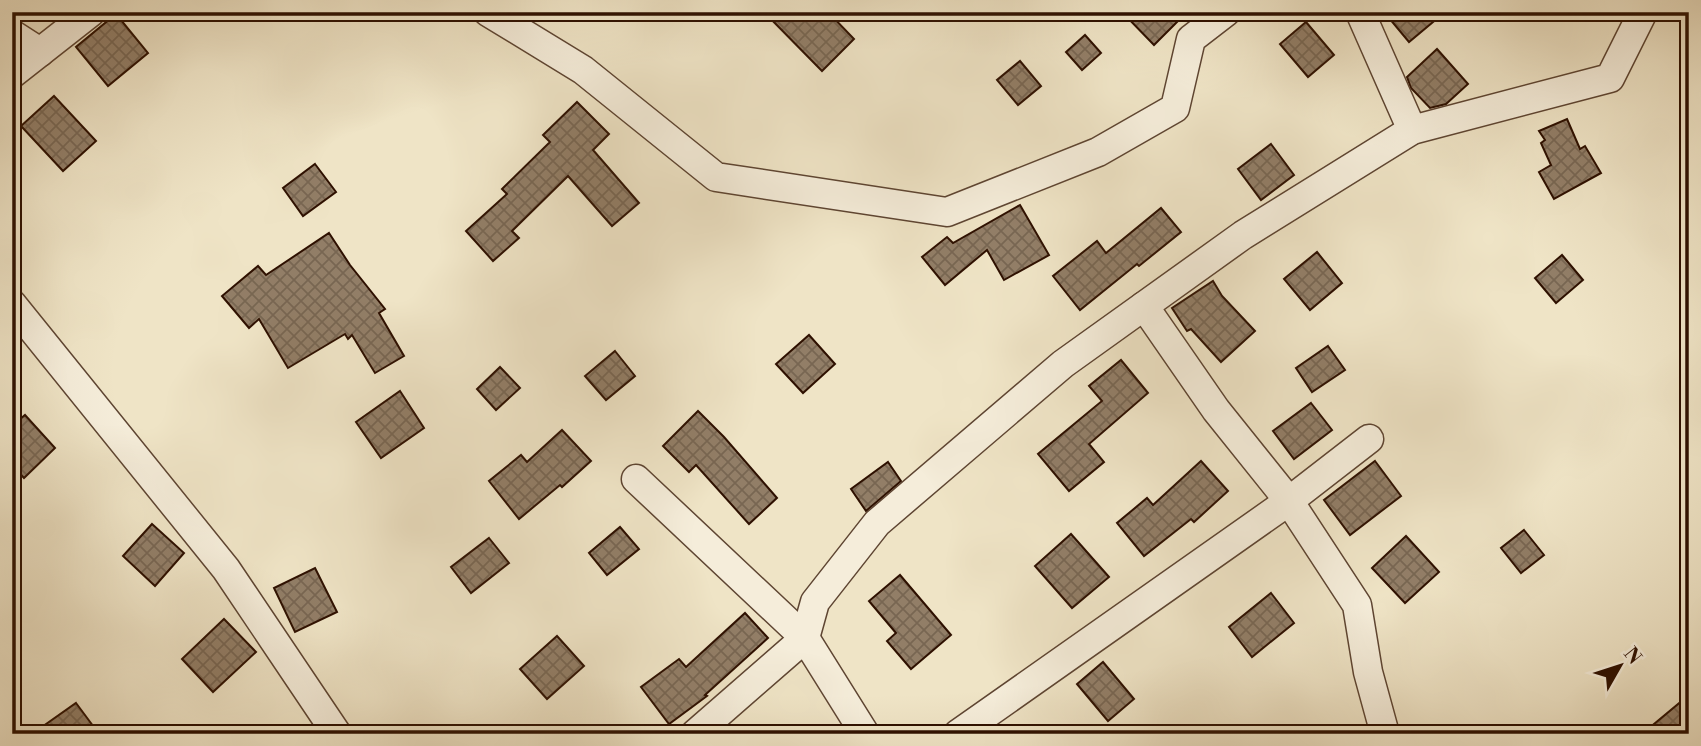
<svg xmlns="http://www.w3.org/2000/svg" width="1701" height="746" font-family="'Libre Bodoni',serif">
<defs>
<pattern id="building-cross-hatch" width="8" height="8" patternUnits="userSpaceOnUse" patternTransform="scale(1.75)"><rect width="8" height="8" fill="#927e67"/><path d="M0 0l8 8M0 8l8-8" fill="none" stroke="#786652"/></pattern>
</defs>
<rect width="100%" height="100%" fill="#efe4c6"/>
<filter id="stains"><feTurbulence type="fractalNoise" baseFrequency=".00286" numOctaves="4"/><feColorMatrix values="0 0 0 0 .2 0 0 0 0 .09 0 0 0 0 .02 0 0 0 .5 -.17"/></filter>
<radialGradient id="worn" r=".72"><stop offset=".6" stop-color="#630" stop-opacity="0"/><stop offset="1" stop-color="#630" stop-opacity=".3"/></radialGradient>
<g fill="url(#building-cross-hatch)" stroke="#2e1000" stroke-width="2">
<path d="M 764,12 L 828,12 L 854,39 L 822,71 Z"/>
<path d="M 1122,12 L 1187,12 L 1154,45 Z"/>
<path d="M 1384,12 L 1445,12 L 1409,42 Z"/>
<path d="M 116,14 L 148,53 L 108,86 L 76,47 Z"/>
<path d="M 1306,22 L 1334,55 L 1308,77 L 1280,44 Z"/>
<path d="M 1085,35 L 1101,53 L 1082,70 L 1066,52 Z"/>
<path d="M 1437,49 L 1468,84 L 1446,104 L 1430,108 L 1411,88 L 1407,77 Z"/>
<path d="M 1020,61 L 1041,86 L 1018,105 L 997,80 Z"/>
<path d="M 54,96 L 96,141 L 63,171 L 21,126 Z"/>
<path d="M 577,102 L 609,134 L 593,150 L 639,203 L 612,226 L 568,176 L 512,231 L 519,238 L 493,261 L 466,231 L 507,194 L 502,189 L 550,142 L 543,135 Z"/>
<path d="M 1567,119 L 1580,149 L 1585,146 L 1601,173 L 1554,199 L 1539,172 L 1551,165 L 1541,143 L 1545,140 L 1539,131 Z"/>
<path d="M 1271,144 L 1294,175 L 1261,200 L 1238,169 Z"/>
<path d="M 315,164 L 336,192 L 303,216 L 283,188 Z"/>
<path d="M 1020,205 L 1049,255 L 1004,280 L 987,250 L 945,285 L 922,257 L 947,237 L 953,243 Z"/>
<path d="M 1161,208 L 1181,232 L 1139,266 L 1137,264 L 1080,310 L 1053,276 L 1097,241 L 1106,253 Z"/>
<path d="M 329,233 L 350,265 L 385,309 L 379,313 L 404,356 L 375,373 L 352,335 L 348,339 L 345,334 L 288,368 L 259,319 L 249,328 L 222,296 L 258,266 L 266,275 Z"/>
<path d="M 1317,252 L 1342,283 L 1310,310 L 1284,279 Z"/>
<path d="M 1562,255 L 1583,280 L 1556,303 L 1535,278 Z"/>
<path d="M 1213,281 L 1222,296 L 1255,331 L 1221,362 L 1191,329 L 1187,331 L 1172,308 Z"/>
<path d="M 809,335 L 835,364 L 803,393 L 776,364 Z"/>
<path d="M 1328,346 L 1345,370 L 1312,392 L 1296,368 Z"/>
<path d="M 615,351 L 635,376 L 606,400 L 585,376 Z"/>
<path d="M 1121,360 L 1148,393 L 1089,444 L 1104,462 L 1069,491 L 1038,454 L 1102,401 L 1089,386 Z"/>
<path d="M 500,367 L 520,388 L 496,410 L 477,389 Z"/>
<path d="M 400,391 L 424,428 L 381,458 L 356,422 Z"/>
<path d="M 1311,403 L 1332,430 L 1294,459 L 1273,431 Z"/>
<path d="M 698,411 L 724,437 L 777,498 L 749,524 L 696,465 L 689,472 L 663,446 Z"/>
<path d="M 25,415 L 55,448 L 24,478 L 12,465 L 12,426 Z"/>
<path d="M 562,430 L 591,461 L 562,487 L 560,485 L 519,519 L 489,481 L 521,455 L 527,462 Z"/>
<path d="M 1201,461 L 1228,491 L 1194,522 L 1191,519 L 1144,556 L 1117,523 L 1147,498 L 1153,505 Z"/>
<path d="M 1375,461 L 1401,496 L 1350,535 L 1324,500 Z"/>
<path d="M 888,462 L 901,481 L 866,511 L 851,489 Z"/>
<path d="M 152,524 L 184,553 L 155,586 L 123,556 Z"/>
<path d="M 620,527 L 639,549 L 607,575 L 589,553 Z"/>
<path d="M 1524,530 L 1544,555 L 1521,573 L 1501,548 Z"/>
<path d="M 1071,534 L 1109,577 L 1072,608 L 1035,566 Z"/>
<path d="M 1406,536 L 1439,572 L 1405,603 L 1372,568 Z"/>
<path d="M 489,538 L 509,563 L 471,593 L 451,567 Z"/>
<path d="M 315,568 L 337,612 L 295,632 L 274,588 Z"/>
<path d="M 900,575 L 951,635 L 911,669 L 887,641 L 896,633 L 869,601 Z"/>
<path d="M 1271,593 L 1294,623 L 1252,657 L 1229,627 Z"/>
<path d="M 745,613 L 768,638 L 705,695 L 707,696 L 669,724 L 641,687 L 679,659 L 686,667 Z"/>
<path d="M 224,619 L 256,652 L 213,692 L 182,659 Z"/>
<path d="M 557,636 L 584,666 L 547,699 L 520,669 Z"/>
<path d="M 1103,662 L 1134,699 L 1108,721 L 1077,684 Z"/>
<path d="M 1689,695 L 1689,734 L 1642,734 Z"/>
<path d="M 76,703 L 99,734 L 32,734 Z"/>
</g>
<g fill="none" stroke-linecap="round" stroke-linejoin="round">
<g stroke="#5e4532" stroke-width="31">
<g id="street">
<path d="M 488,12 L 583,70 L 716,177 L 947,212 L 1098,152 L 1175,108 L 1191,39 L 1226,12"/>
<path d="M 1360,12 L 1412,130"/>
<path d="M 12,34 L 40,52"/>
<path d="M 12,74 L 91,12"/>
<path d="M 12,304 L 226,569 L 337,734"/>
<path d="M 1144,306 L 1216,410 L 1289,501 L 1357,605 L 1368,672 L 1385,734"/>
<path d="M 636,479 L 805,638 L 865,734"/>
<path d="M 695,734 L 805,638 L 815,602 L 877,523 L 1063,364 L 1243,235 L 1412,130 L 1610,78 L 1643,12"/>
<path d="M 958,734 L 1289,501 L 1369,439"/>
</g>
</g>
<use href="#street" stroke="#f5edda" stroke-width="28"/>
</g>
<rect width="1701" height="746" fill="none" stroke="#efe4c6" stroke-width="42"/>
<rect x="14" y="14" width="1673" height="718" fill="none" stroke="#2e1000" stroke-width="3.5"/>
<rect x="21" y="21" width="1659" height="704" fill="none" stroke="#2e1000" stroke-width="2"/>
<g transform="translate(1620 666) rotate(51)" stroke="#f5edda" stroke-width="5" paint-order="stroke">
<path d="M0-5L12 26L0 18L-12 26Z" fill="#2e1000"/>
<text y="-10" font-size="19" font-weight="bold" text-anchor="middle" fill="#2e1000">N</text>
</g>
<rect width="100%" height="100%" filter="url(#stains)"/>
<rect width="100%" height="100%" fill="url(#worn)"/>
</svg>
